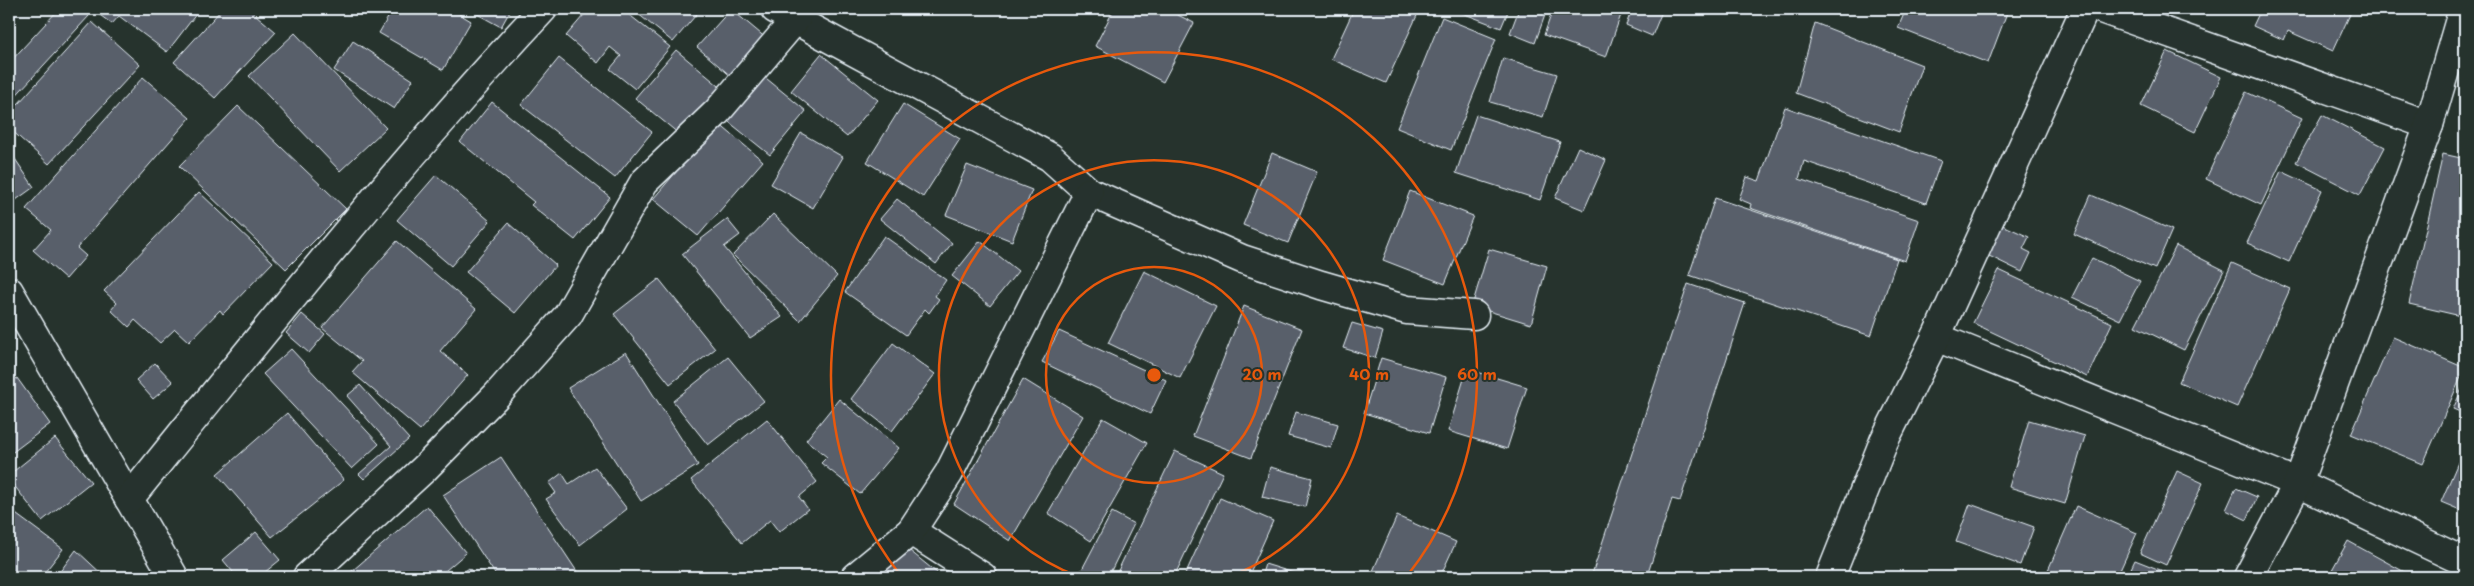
<svg xmlns="http://www.w3.org/2000/svg" width="2474" height="586" font-family="'Playpen Sans',sans-serif">
<rect width="100%" height="100%" fill="#26332d"/>
<filter id="ink" filterUnits="userSpaceOnUse"><feTurbulence type="fractalNoise" baseFrequency=".02" numOctaves="2"/><feDisplacementMap in="SourceGraphic" scale="10" xChannelSelector="R" yChannelSelector="G"/><feConvolveMatrix kernelMatrix="1 2 1 2 8 2 1 2 1" color-interpolation-filters="sRGB"/></filter>
<g filter="url(#ink)">
<g fill="#585e6b" stroke="#e8f1f8">
<path d="M 59,9 L 81,9 L 89,16 L 9,103 L 9,63 Z"/>
<path d="M 94,9 L 200,9 L 167,52 L 119,16 L 112,24 L 93,10 Z"/>
<path d="M 222,9 L 249,9 L 276,32 L 215,98 L 174,62 Z"/>
<path d="M 393,9 L 451,9 L 471,21 L 443,70 L 379,33 Z"/>
<path d="M 468,9 L 511,9 L 501,27 Z"/>
<path d="M 589,9 L 622,9 L 670,47 L 635,89 L 610,69 L 621,56 L 610,47 L 598,63 L 566,36 Z"/>
<path d="M 632,9 L 701,9 L 673,42 Z"/>
<path d="M 731,9 L 767,39 L 733,78 L 697,47 Z"/>
<path d="M 1114,9 L 1166,9 L 1194,23 L 1163,82 L 1095,46 Z"/>
<path d="M 1354,9 L 1420,9 L 1386,83 L 1331,59 Z"/>
<path d="M 1452,9 L 1509,9 L 1501,28 Z"/>
<path d="M 1519,9 L 1528,9 L 1545,15 L 1535,43 L 1510,33 Z"/>
<path d="M 1553,9 L 1623,9 L 1606,57 L 1544,35 Z"/>
<path d="M 1632,9 L 1663,9 L 1652,36 L 1626,25 Z"/>
<path d="M 1906,9 L 2005,9 L 2008,10 L 1988,63 L 1898,28 Z"/>
<path d="M 2261,9 L 2349,9 L 2352,10 L 2333,51 L 2288,31 L 2284,40 L 2253,26 Z"/>
<path d="M 1442,17 L 1496,39 L 1451,150 L 1397,128 Z"/>
<path d="M 92,22 L 140,65 L 49,164 L 9,128 L 9,114 Z"/>
<path d="M 1815,23 L 1922,65 L 1899,132 L 1796,93 Z"/>
<path d="M 295,33 L 386,128 L 340,171 L 249,76 Z"/>
<path d="M 353,41 L 413,80 L 394,109 L 334,70 Z"/>
<path d="M 676,50 L 725,91 L 684,138 L 635,98 Z"/>
<path d="M 2167,51 L 2221,77 L 2195,132 L 2141,106 Z"/>
<path d="M 821,54 L 878,100 L 847,137 L 791,91 Z"/>
<path d="M 559,58 L 652,132 L 615,178 L 521,105 Z"/>
<path d="M 1503,58 L 1557,74 L 1543,117 L 1490,102 Z"/>
<path d="M 761,74 L 806,111 L 770,155 L 724,118 Z"/>
<path d="M 143,77 L 190,118 L 77,248 L 86,256 L 66,279 L 33,250 L 51,230 L 26,209 Z"/>
<path d="M 2246,92 L 2302,118 L 2261,205 L 2206,179 Z"/>
<path d="M 492,102 L 610,197 L 575,240 L 531,205 L 534,202 L 460,142 Z"/>
<path d="M 903,104 L 960,139 L 923,197 L 867,162 Z"/>
<path d="M 238,106 L 346,209 L 286,269 L 179,166 Z"/>
<path d="M 1785,107 L 1941,161 L 1926,203 L 1804,161 L 1799,179 L 1919,220 L 1905,261 L 1750,208 L 1751,204 L 1739,199 L 1747,177 L 1759,181 Z"/>
<path d="M 1476,115 L 1560,142 L 1540,200 L 1456,173 Z"/>
<path d="M 2322,115 L 2385,147 L 2360,195 L 2296,162 Z"/>
<path d="M 718,123 L 763,161 L 698,236 L 653,199 Z"/>
<path d="M 801,133 L 843,157 L 813,208 L 771,184 Z"/>
<path d="M 1578,147 L 1606,160 L 1584,210 L 1555,198 Z"/>
<path d="M 9,150 L 34,187 L 9,205 Z"/>
<path d="M 1272,153 L 1317,172 L 1288,243 L 1243,225 Z"/>
<path d="M 2443,154 L 2465,159 L 2465,317 L 2409,304 Z"/>
<path d="M 967,165 L 1032,190 L 1012,241 L 946,215 Z"/>
<path d="M 2281,171 L 2322,190 L 2289,262 L 2247,243 Z"/>
<path d="M 436,175 L 490,221 L 451,266 L 397,220 Z"/>
<path d="M 1410,191 L 1473,216 L 1445,284 L 1383,260 Z"/>
<path d="M 199,192 L 273,262 L 223,314 L 220,310 L 189,342 L 175,329 L 160,343 L 135,320 L 129,327 L 111,310 L 117,303 L 104,291 Z"/>
<path d="M 2091,195 L 2172,230 L 2155,269 L 2074,234 Z"/>
<path d="M 1715,198 L 1897,259 L 1871,336 L 1689,275 Z"/>
<path d="M 897,199 L 952,243 L 936,264 L 880,219 Z"/>
<path d="M 773,214 L 837,276 L 800,321 L 733,255 Z"/>
<path d="M 727,219 L 740,235 L 724,247 L 782,317 L 750,338 L 682,254 Z"/>
<path d="M 508,223 L 556,265 L 515,313 L 466,272 Z"/>
<path d="M 1998,223 L 2029,237 L 2023,249 L 2031,253 L 2022,272 L 1983,253 Z"/>
<path d="M 884,236 L 946,280 L 935,296 L 939,299 L 929,313 L 925,309 L 906,335 L 845,292 Z"/>
<path d="M 397,241 L 476,309 L 440,351 L 468,375 L 420,430 L 352,372 L 362,361 L 322,328 Z"/>
<path d="M 980,241 L 1018,271 L 990,306 L 952,276 Z"/>
<path d="M 2176,246 L 2224,270 L 2184,350 L 2135,326 Z"/>
<path d="M 1489,249 L 1547,266 L 1531,324 L 1472,306 Z"/>
<path d="M 2092,258 L 2140,281 L 2120,320 L 2072,297 Z"/>
<path d="M 2232,263 L 2290,289 L 2237,407 L 2179,382 Z"/>
<path d="M 1999,270 L 2112,323 L 2087,377 L 1973,323 Z"/>
<path d="M 1144,271 L 1216,306 L 1180,378 L 1108,343 Z"/>
<path d="M 659,279 L 715,349 L 670,384 L 614,314 Z"/>
<path d="M 1688,284 L 1745,303 L 1680,501 L 1672,499 L 1647,576 L 1652,577 L 1591,577 Z"/>
<path d="M 1244,306 L 1302,329 L 1251,458 L 1193,436 Z"/>
<path d="M 302,314 L 325,334 L 309,353 L 286,333 Z"/>
<path d="M 1352,323 L 1383,332 L 1375,358 L 1343,348 Z"/>
<path d="M 1059,331 L 1166,380 L 1150,414 L 1042,362 Z"/>
<path d="M 2393,337 L 2465,368 L 2423,464 L 2351,434 Z"/>
<path d="M 893,343 L 935,374 L 892,431 L 851,399 Z"/>
<path d="M 291,349 L 379,444 L 352,469 L 263,374 Z"/>
<path d="M 626,352 L 698,465 L 641,501 L 568,388 Z"/>
<path d="M 728,357 L 764,401 L 708,445 L 673,401 Z"/>
<path d="M 1381,358 L 1446,377 L 1429,433 L 1364,413 Z"/>
<path d="M 155,363 L 173,382 L 153,399 L 136,380 Z"/>
<path d="M 1467,369 L 1527,387 L 1507,449 L 1448,431 Z"/>
<path d="M 17,378 L 50,424 L 9,455 L 9,384 Z"/>
<path d="M 1023,379 L 1083,416 L 1010,541 L 954,504 Z"/>
<path d="M 2465,382 L 2465,414 L 2453,409 Z"/>
<path d="M 360,385 L 409,439 L 364,479 L 359,474 L 391,446 L 347,396 Z"/>
<path d="M 839,399 L 899,448 L 860,494 L 821,463 L 827,457 L 806,440 Z"/>
<path d="M 1296,412 L 1338,424 L 1331,448 L 1288,436 Z"/>
<path d="M 287,413 L 344,480 L 272,537 L 217,474 Z"/>
<path d="M 1103,418 L 1147,443 L 1091,541 L 1048,513 Z"/>
<path d="M 767,419 L 817,482 L 799,497 L 808,509 L 779,532 L 770,520 L 742,543 L 691,480 Z"/>
<path d="M 2029,420 L 2085,436 L 2065,504 L 2009,487 Z"/>
<path d="M 55,438 L 91,482 L 42,521 L 9,479 L 9,475 Z"/>
<path d="M 2465,446 L 2465,512 L 2441,502 Z"/>
<path d="M 1175,451 L 1223,473 L 1174,577 L 1115,577 Z"/>
<path d="M 501,457 L 578,573 L 571,577 L 497,577 L 443,495 Z"/>
<path d="M 595,467 L 627,509 L 580,545 L 546,499 L 556,493 L 549,483 L 562,473 L 569,484 Z"/>
<path d="M 1270,467 L 1312,478 L 1305,507 L 1262,497 Z"/>
<path d="M 2177,471 L 2203,483 L 2166,565 L 2140,553 Z"/>
<path d="M 2236,488 L 2257,497 L 2247,520 L 2226,510 Z"/>
<path d="M 1220,498 L 1273,521 L 1248,577 L 1184,577 Z"/>
<path d="M 1970,504 L 2034,527 L 2020,565 L 1956,542 Z"/>
<path d="M 427,506 L 466,553 L 438,577 L 345,577 Z"/>
<path d="M 2076,506 L 2137,533 L 2117,577 L 2045,577 Z"/>
<path d="M 9,509 L 63,549 L 41,577 L 9,577 Z"/>
<path d="M 1112,512 L 1134,524 L 1108,577 L 1078,577 Z"/>
<path d="M 1397,516 L 1456,542 L 1440,577 L 1388,577 L 1373,571 Z"/>
<path d="M 256,532 L 280,560 L 259,577 L 237,577 L 223,560 Z"/>
<path d="M 2348,541 L 2410,575 L 2409,577 L 2328,577 Z"/>
<path d="M 904,546 L 942,577 L 879,577 Z"/>
<path d="M 76,550 L 105,577 L 56,577 Z"/>
<path d="M 2135,560 L 2178,577 L 2127,577 Z"/>
<path d="M 1265,564 L 1307,577 L 1261,577 Z"/>
<path d="M 469,568 L 477,577 L 457,577 Z"/>
</g>
<g fill="none" stroke-linecap="round" stroke-linejoin="round">
<g stroke="#e8f1f8" stroke-width="31">
<g id="street">
<path d="M 775,9 L 1050,157 L 1089,192 L 1242,259 L 1321,285 L 1407,310 L 1474,315"/>
<path d="M 2101,9 L 2429,125"/>
<path d="M 9,291 L 174,577"/>
<path d="M 1936,337 L 2298,483 L 2465,562"/>
<path d="M 129,499 C 263,333 397,165 543,9"/>
<path d="M 911,531 L 983,577"/>
<path d="M 307,577 L 424,469 L 496,396 L 568,315 L 644,182 L 717,112 L 796,19"/>
<path d="M 855,577 L 911,531 L 949,473 L 1089,192"/>
<path d="M 1830,577 L 1884,441 L 1936,337 L 2085,9"/>
<path d="M 2248,577 L 2298,483 L 2429,125 L 2463,9"/>
</g>
</g>
<use href="#street" stroke="#26332d" stroke-width="28"/>
</g>
</g>
<g fill="none" stroke="#e8590c" stroke-width="2.5">
<circle cx="1154" cy="375" r="108"/>
<path d="M1080 577A215 215 0 1 1 1228 577"/>
<path d="M901 576A323 323 0 1 1 1407 576"/>
</g>
<circle cx="1154" cy="375" r="8" fill="#e8590c" stroke="#26332d" stroke-width="2.5"/>
<g font-size="15" text-anchor="middle" font-weight="bold" fill="#e8590c" stroke="#26332d" stroke-width="4" stroke-linejoin="round" paint-order="stroke">
<text x="1262" y="380">20 m</text>
<text x="1369" y="380">40 m</text>
<text x="1477" y="380">60 m</text>
</g>
<rect width="2474" height="586" fill="none" stroke="#26332d" stroke-width="30"/>
<rect x="15" y="15" width="2444" height="556" fill="none" stroke="#e8f1f8" stroke-width="2" filter="url(#ink)"/>
</svg>
